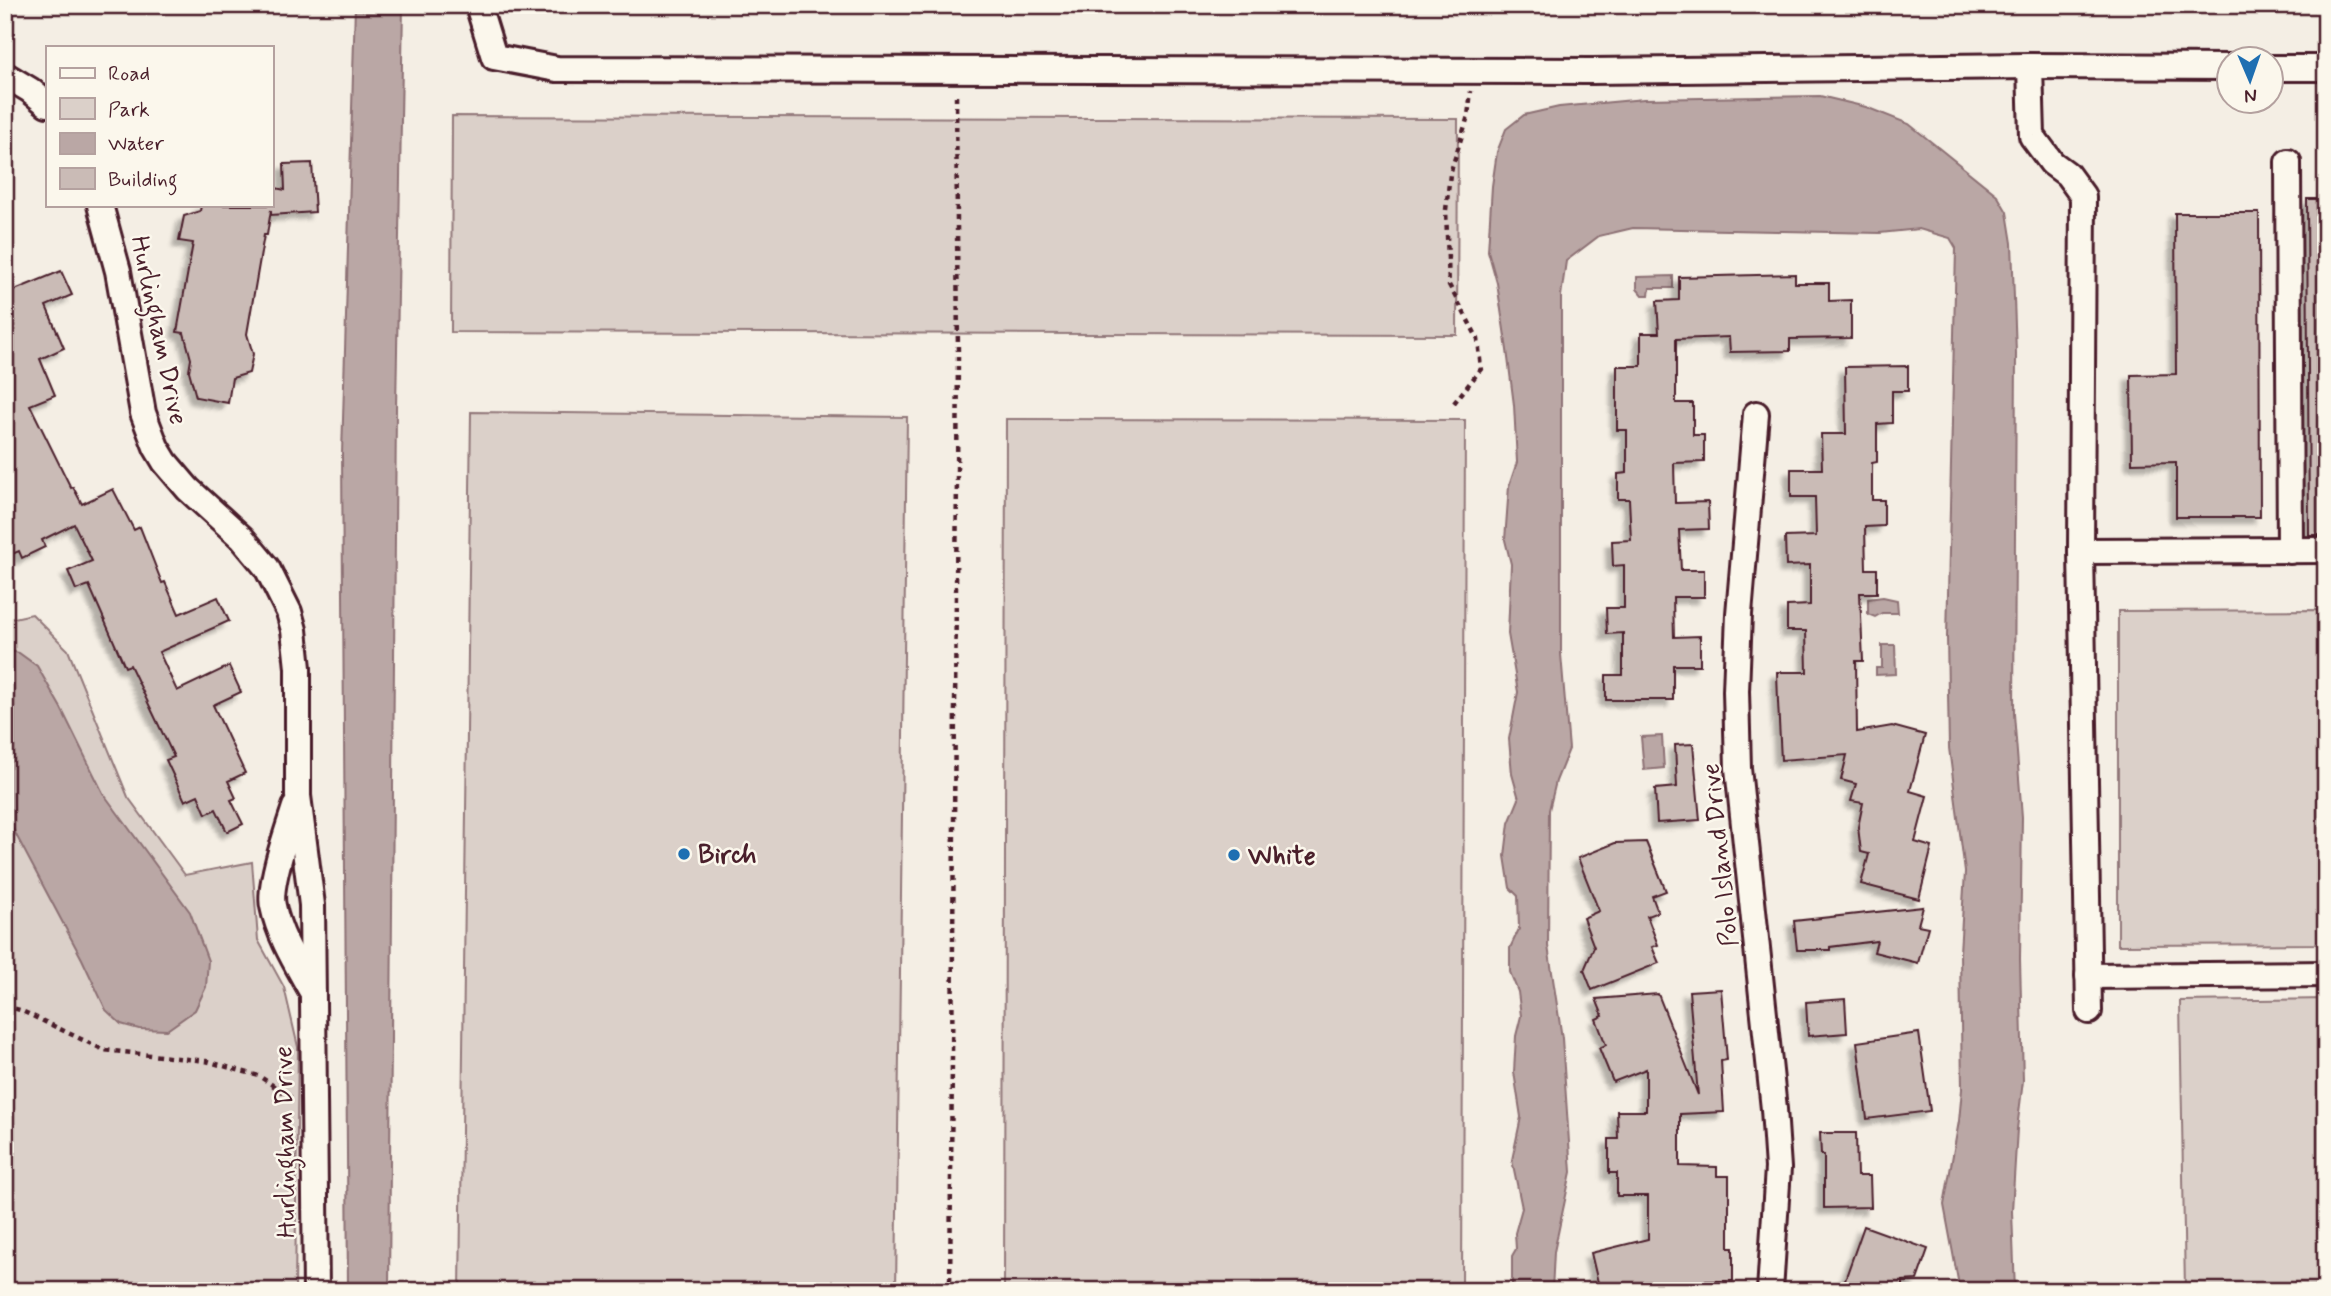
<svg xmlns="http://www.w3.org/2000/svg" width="2331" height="1296" font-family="Mynerve,sans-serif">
<defs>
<filter id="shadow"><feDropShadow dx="-6" dy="6" stdDeviation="2" flood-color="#0004"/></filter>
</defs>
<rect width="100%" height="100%" fill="#f4eee4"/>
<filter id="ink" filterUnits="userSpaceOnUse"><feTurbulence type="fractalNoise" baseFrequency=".0143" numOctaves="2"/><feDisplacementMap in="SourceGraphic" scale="14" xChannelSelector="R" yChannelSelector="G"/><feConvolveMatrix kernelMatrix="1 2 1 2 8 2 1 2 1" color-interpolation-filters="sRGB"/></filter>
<g filter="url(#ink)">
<g fill="#dbd0c9" stroke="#92787a" stroke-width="2">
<path d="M 452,116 L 1458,119 L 1457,335 L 451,332 Z"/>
<path d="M 471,412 L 907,417 L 896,1291 L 460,1291 Z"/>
<path d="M 1006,419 L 1465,420 L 1462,1291 L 1004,1291 Z"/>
<path d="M 2326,610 L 2326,944 L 2118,945 L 2118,611 Z"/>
<path d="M 32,614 L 68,650 L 128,797 L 185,875 L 252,862 L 258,940 L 284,987 L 298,1047 L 295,1291 L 5,1291 L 5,620 Z"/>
<path d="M 2326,999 L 2326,1291 L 2185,1291 L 2180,1001 Z"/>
</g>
<g fill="#baa7a5" stroke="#8d7174" stroke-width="2">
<path d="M 355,5 L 403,5 L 396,409 L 389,1291 L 348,1291 L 342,454 Z"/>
<path d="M 1820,96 L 1866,107 L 1909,124 L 1997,195 L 2007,212 L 2012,243 L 2016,353 L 2014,714 L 2022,817 L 2020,959 L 2023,1081 L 2017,1129 L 2012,1211 L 2015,1291 L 1960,1291 L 1944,1205 L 1959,1121 L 1962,1089 L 1960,952 L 1965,872 L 1949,748 L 1947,637 L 1956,248 L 1950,238 L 1919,229 L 1880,233 L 1633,228 L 1599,236 L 1566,261 L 1561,296 L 1561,654 L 1569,749 L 1556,781 L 1549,810 L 1548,946 L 1562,1038 L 1571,1172 L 1554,1252 L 1552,1291 L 1512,1291 L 1512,1256 L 1516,1249 L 1515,1233 L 1522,1208 L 1512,1160 L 1521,1117 L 1514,1072 L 1516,1036 L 1521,1016 L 1518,992 L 1510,972 L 1510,948 L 1519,929 L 1518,896 L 1510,888 L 1505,856 L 1509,823 L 1519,799 L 1512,774 L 1509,739 L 1518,692 L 1508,634 L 1511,564 L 1505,540 L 1509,486 L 1517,462 L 1514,405 L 1507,350 L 1497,283 L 1488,251 L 1492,186 L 1497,152 L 1506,129 L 1524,115 L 1559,107 L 1644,99 Z"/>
<path d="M 1673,276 L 1673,288 L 1650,288 L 1649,295 L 1642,295 L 1637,289 L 1637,277 Z"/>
<path d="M 1883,597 L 1897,600 L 1898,613 L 1882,613 L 1875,617 L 1868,614 L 1868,599 Z"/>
<path d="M 1882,645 L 1895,645 L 1896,674 L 1876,675 L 1876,668 L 1882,668 Z"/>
<path d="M 5,650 L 19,653 L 37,666 L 61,708 L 103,793 L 190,912 L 208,961 L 206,987 L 195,1010 L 167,1030 L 139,1029 L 121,1024 L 106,1010 L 82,959 L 5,814 Z"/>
<path d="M 1662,736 L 1664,768 L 1644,770 L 1641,737 Z"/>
</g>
<g fill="#cabbb6" stroke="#4a1f2b" stroke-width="2" filter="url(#shadow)">
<path d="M 312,163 L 315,212 L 271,215 L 271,210 L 267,235 L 264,235 L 247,334 L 253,354 L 249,373 L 232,378 L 228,403 L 196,397 L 189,371 L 191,359 L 184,333 L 177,332 L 193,243 L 179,241 L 184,216 L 200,211 L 201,205 L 271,205 L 271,187 L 285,190 L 284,164 Z"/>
<path d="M 2307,199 L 2326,199 L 2326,535 L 2309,535 Z"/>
<path d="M 2175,213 L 2259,213 L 2260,517 L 2176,517 L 2176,462 L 2132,463 L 2131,375 L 2176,374 Z"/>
<path d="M 61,271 L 72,295 L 46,306 L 64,348 L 40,359 L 55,395 L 30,405 L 71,488 L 73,487 L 82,504 L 113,489 L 134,530 L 140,527 L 162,583 L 165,582 L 179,614 L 218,597 L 229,621 L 159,652 L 177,691 L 229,666 L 241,692 L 213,705 L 245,773 L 228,781 L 236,798 L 231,800 L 243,824 L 227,832 L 216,809 L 206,814 L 198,795 L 185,801 L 166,760 L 174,757 L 130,665 L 125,667 L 89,585 L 76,590 L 68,571 L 92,561 L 74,524 L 42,540 L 45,547 L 22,558 L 19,551 L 5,557 L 5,294 Z"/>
<path d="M 1795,274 L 1795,283 L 1829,283 L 1829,301 L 1851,300 L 1851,338 L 1790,339 L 1790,351 L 1730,352 L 1729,337 L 1676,339 L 1676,403 L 1693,403 L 1693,435 L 1704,435 L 1704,462 L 1674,463 L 1675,503 L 1708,502 L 1709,529 L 1679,530 L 1681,570 L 1704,570 L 1704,597 L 1673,597 L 1674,637 L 1700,636 L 1700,665 L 1673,665 L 1673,700 L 1606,700 L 1606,675 L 1623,675 L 1623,633 L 1607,634 L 1606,608 L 1624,608 L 1624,565 L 1613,566 L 1612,541 L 1631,540 L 1629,499 L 1618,499 L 1618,474 L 1627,473 L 1627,430 L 1617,430 L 1617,366 L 1641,366 L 1641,333 L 1659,333 L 1657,301 L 1679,300 L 1679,277 Z"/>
<path d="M 1908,366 L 1908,391 L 1892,391 L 1892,423 L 1877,424 L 1877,462 L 1872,463 L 1872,500 L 1884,500 L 1884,526 L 1865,527 L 1866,569 L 1877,569 L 1877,593 L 1860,593 L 1863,661 L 1856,661 L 1857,732 L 1892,726 L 1925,735 L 1910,791 L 1927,796 L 1915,842 L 1932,847 L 1919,899 L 1861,884 L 1869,854 L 1861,852 L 1858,827 L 1863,803 L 1851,801 L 1856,784 L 1841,780 L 1847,755 L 1781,760 L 1778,702 L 1777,672 L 1807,672 L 1806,631 L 1787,631 L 1787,606 L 1810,605 L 1810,565 L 1786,566 L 1785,537 L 1816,536 L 1815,497 L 1791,497 L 1791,469 L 1822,469 L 1821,434 L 1846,434 L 1845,367 Z"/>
<path d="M 1693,744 L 1700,820 L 1657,823 L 1655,789 L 1677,787 L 1675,745 Z"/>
<path d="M 1646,842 L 1666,891 L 1652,896 L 1658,912 L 1647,916 L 1658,945 L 1652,947 L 1659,963 L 1592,990 L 1584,970 L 1594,947 L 1583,918 L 1599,911 L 1578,858 L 1615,843 Z"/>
<path d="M 1923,907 L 1918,925 L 1928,927 L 1918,963 L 1874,952 L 1877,941 L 1830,947 L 1830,950 L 1797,950 L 1794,921 Z"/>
<path d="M 1721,989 L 1727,1060 L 1721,1061 L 1724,1112 L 1680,1114 L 1680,1166 L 1717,1167 L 1717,1176 L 1729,1176 L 1729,1248 L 1733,1248 L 1733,1281 L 1671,1281 L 1673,1291 L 1600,1291 L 1591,1253 L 1648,1239 L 1648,1196 L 1617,1196 L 1617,1173 L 1609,1173 L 1609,1139 L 1618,1139 L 1617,1111 L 1646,1111 L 1646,1069 L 1613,1082 L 1599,1048 L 1606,1045 L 1596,1019 L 1603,1016 L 1596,999 L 1658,994 L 1698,1095 L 1689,991 Z"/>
<path d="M 1845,999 L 1847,1033 L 1808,1036 L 1806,1002 Z"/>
<path d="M 1919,1033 L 1930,1111 L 1867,1119 L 1857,1042 Z"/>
<path d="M 1820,1133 L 1856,1133 L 1857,1176 L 1870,1176 L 1871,1207 L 1824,1208 L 1824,1155 L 1821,1155 Z"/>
<path d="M 1864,1226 L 1928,1249 L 1917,1280 L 1903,1281 L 1903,1291 L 1841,1291 Z"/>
</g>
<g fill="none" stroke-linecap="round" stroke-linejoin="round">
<g stroke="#4a1f2b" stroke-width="30">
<g id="minor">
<path d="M 478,5 L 494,57 L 557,69 L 1592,71 L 2030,66 L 2230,67"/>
<path d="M 2030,66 L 2032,136 L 2052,163 L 2067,174 L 2083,196 L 2081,551 L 2089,1011"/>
<path d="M 2272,68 L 2326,68"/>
<path d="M 5,75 L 30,90 L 47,104"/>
<path d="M 2288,162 L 2290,551"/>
<path d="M 100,205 L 118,271 L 143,413 L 156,447 L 165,462 L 188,489 L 242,538 L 267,568 L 289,612 L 294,630 L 298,668 L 298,796 L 312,905 L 316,1291"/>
<path d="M 1756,414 L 1739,614 L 1736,691 L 1738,768 L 1774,1109 L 1778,1168 L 1770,1291"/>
<path d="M 2081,551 L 2326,550"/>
<path d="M 295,807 C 288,829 268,885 273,906 C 279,936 296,963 311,990"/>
<path d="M 2088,976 L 2326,974"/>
</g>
</g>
<g stroke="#4a1f2b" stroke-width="4.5" stroke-dasharray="5 5" stroke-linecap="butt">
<path d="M 1454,403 L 1481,369 L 1478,339 L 1449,285 L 1446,210 L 1450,174 L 1468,116 L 1471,91"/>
<path d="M 5,1006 L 20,1010 L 104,1050 L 206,1061 L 259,1076 L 293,1099"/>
<path d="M 950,1291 L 958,357 L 956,92"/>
</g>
<use href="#minor" stroke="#fbf7ec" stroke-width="24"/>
</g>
</g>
<g fill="#1f6fb2" stroke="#fbf7ec" stroke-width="2.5">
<circle cx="684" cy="854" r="7"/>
<circle cx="1234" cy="855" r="7"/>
</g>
<g text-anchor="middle" stroke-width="5" stroke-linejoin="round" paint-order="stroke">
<g font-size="26" fill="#4a1f2b" stroke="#fbf7ec">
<text transform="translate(160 330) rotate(78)" y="9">Hurlingham Drive</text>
<text transform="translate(1719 855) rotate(-96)" y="9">Polo Island Drive</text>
<text transform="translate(284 1142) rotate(-91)" y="9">Hurlingham Drive</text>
</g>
<g font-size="26" font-weight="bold" fill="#4a1f2b" stroke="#fbf7ec" text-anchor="start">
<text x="698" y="863">Birch</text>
<text x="1248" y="864">White</text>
</g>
</g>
<rect width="2331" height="1296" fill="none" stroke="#fbf7ec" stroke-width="28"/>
<rect x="14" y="14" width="2303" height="1268" fill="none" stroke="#4a1f2b" stroke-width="2.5" filter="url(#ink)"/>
<rect x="46" y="46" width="228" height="161" fill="#fbf7ec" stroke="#b4a19f" stroke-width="2"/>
<rect x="60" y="68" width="35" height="10" fill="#fbf7ec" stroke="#b4a19f" stroke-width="2"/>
<text x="108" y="80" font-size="21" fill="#4a1f2b">Road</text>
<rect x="60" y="98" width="35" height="21" fill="#dbd0c9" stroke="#b4a19f" stroke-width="2"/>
<text x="108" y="116" font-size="21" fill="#4a1f2b">Park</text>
<rect x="60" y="133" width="35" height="21" fill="#baa7a5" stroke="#b4a19f" stroke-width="2"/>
<text x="108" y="150" font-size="21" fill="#4a1f2b">Water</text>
<rect x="60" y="168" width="35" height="21" fill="#cabbb6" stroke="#b4a19f" stroke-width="2"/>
<text x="108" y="186" font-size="21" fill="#4a1f2b">Building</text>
<g transform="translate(2250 80) rotate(178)"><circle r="33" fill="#fbf7ec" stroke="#b4a19f" stroke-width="2"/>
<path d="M0-5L12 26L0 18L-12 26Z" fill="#1f6fb2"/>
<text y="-10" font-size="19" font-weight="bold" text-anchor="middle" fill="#4a1f2b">N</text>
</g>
</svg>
